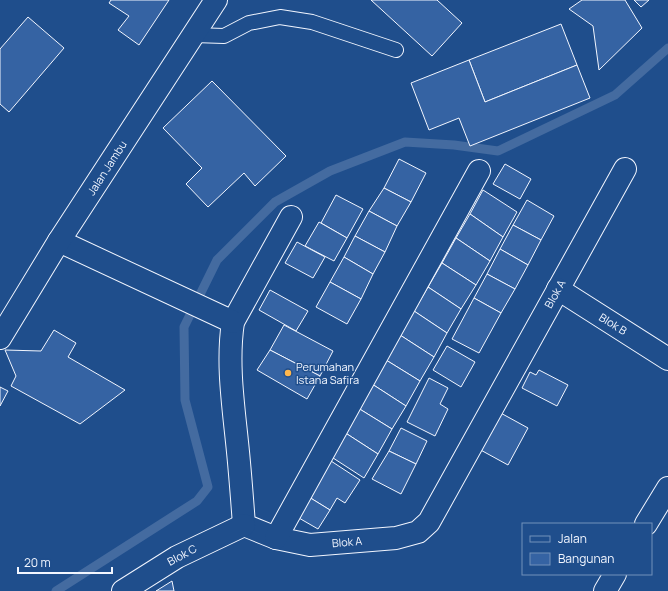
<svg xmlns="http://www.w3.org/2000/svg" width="668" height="591" font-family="Manrope,sans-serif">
<rect width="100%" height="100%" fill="#1f4e8c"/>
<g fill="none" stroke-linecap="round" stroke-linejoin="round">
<path stroke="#446ba0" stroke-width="9" d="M 56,591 L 197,501 L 208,487 L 185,400 L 184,327 L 217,260 L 275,202 L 330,171 L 405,142 L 454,145 L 498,151 L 615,95 L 668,48"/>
</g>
<g fill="#3563a3" stroke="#f2f6ff">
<path d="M 111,0 L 169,0 L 139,45 L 118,30 L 129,16 L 109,3 Z"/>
<path d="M 371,0 L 437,0 L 462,23 L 432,56 Z"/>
<path d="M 582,0 L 625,0 L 642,28 L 599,70 L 593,26 L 569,9 Z"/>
<path d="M 634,0 L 649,0 L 641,7 Z"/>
<path d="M 28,17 L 64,48 L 9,112 L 0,104 L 0,49 Z"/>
<path d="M 561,24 L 577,65 L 485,102 L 469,60 Z"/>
<path d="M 469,60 L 485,102 L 577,65 L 590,98 L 470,146 L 459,118 L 429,130 L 411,83 Z"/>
<path d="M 212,81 L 286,156 L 255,186 L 244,173 L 208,207 L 186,184 L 202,168 L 163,128 Z"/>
<path d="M 399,159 L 426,173 L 411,202 L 384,188 Z"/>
<path d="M 505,164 L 531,179 L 520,199 L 493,184 Z"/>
<path d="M 384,188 L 411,202 L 397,226 L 369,211 Z"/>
<path d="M 483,190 L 517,212 L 503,237 L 470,214 Z"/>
<path d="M 336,195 L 363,209 L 347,238 L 321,223 Z"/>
<path d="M 527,200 L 554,216 L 541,240 L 513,225 Z"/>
<path d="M 369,211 L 397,226 L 385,252 L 355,236 Z"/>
<path d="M 470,214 L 503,237 L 490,261 L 456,238 Z"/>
<path d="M 319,222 L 347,238 L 334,261 L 305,246 Z"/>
<path d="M 513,225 L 541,240 L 528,265 L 500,249 Z"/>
<path d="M 355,236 L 385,252 L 373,274 L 344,257 Z"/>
<path d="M 456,238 L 490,261 L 476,285 L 442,263 Z"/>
<path d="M 297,242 L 325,257 L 313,278 L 285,263 Z"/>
<path d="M 500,249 L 528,265 L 515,289 L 487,274 Z"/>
<path d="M 344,257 L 373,274 L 361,299 L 330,282 Z"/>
<path d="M 442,263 L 476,285 L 461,309 L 428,287 Z"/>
<path d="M 487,274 L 515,289 L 501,313 L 474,298 Z"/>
<path d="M 330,282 L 361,299 L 347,324 L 316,307 Z"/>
<path d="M 428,287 L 461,309 L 447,333 L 414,311 Z"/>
<path d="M 270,290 L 308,311 L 296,331 L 259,310 Z"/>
<path d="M 474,298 L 501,313 L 479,353 L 452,339 Z"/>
<path d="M 414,311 L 447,333 L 434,357 L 400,335 Z"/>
<path d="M 284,325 L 333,351 L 320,376 L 270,350 Z"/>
<path d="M 54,330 L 76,343 L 68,357 L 125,390 L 80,424 L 11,386 L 16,376 L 5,350 L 41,351 Z"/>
<path d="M 400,335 L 434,357 L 420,381 L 386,360 Z"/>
<path d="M 447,346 L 475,362 L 461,387 L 433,370 Z"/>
<path d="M 270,350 L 320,376 L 307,399 L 257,370 Z"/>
<path d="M 386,360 L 420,381 L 406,406 L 372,384 Z"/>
<path d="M 539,370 L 568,385 L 557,406 L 522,388 L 530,372 L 536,375 Z"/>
<path d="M 429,378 L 448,388 L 440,404 L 448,409 L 435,436 L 407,422 Z"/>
<path d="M 372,384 L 406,406 L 392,429 L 358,408 Z"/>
<path d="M 0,387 L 8,391 L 0,406 Z"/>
<path d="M 358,408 L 392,429 L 378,454 L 344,432 Z"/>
<path d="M 497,411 L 528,428 L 508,465 L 477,448 Z"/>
<path d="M 401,428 L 427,441 L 416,464 L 389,451 Z"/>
<path d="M 344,432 L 378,454 L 364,478 L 330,456 Z"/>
<path d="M 389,451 L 416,464 L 401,494 L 372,479 Z"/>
<path d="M 331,461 L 360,480 L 345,503 L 337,498 L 330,510 L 304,494 Z"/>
<path d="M 304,494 L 330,510 L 318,529 L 292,514 Z"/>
<path d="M 172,581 L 174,591 L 156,591 Z"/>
</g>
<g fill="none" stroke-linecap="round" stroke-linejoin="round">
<g stroke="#f2f6ff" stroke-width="16">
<path id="service" d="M 194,35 L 224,36 L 249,23 L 280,17 L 312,22 L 396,50"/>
</g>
<g stroke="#f2f6ff" stroke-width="24">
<g id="minor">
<path d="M 291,217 L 233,322 C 227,362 233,403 237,442 C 240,470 242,498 244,525 L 276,538 L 310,545 L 396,538 L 418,532 L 429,522 L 625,169"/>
<path d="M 59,241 L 233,322"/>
<path d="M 558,289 L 668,359"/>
<path d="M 646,524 L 668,488"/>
<path d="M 276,538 L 479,171"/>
<path d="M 123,591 L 177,557 L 244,525"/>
<path d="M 605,591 L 615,574"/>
</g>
</g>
<g stroke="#f2f6ff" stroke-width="24">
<path id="tertiary" d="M 0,338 L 59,241 L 216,0"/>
</g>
<use href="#service" stroke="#1f4e8c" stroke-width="14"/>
<use href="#minor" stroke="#1f4e8c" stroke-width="22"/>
<use href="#tertiary" stroke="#1f4e8c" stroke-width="22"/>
</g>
<circle fill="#ffb74d" stroke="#1f4e8c" stroke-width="1.5" cx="288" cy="373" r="4"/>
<g text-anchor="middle" stroke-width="3" stroke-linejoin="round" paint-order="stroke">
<g font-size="11" fill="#f2f6ff" stroke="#1f4e8c">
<text transform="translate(107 168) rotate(-57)" y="4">Jalan Jambu</text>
<text transform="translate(555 294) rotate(-61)" y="4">Blok A</text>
<text transform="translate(613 324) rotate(32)" y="4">Blok B</text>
<text transform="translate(347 542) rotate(-5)" y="4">Blok A</text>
<text transform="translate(182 555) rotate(-28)" y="4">Blok C</text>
</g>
<g font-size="11" fill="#f2f6ff" stroke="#1f4e8c" text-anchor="start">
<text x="296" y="371">Perumahan<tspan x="296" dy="13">Istana Safira</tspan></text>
</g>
</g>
<rect x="522" y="523" width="130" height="52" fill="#1f4e8c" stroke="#7391ba"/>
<rect x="530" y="536" width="20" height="6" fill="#1f4e8c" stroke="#7391ba"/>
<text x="558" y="543" font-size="12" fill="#f2f6ff">Jalan</text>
<rect x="530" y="553" width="20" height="12" fill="#3563a3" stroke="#7391ba"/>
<text x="558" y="563" font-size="12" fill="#f2f6ff">Bangunan</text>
<path d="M18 567v6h94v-6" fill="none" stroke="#f2f6ff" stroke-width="2"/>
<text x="24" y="567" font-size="12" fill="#f2f6ff" stroke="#1f4e8c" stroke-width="3" paint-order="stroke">20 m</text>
</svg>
